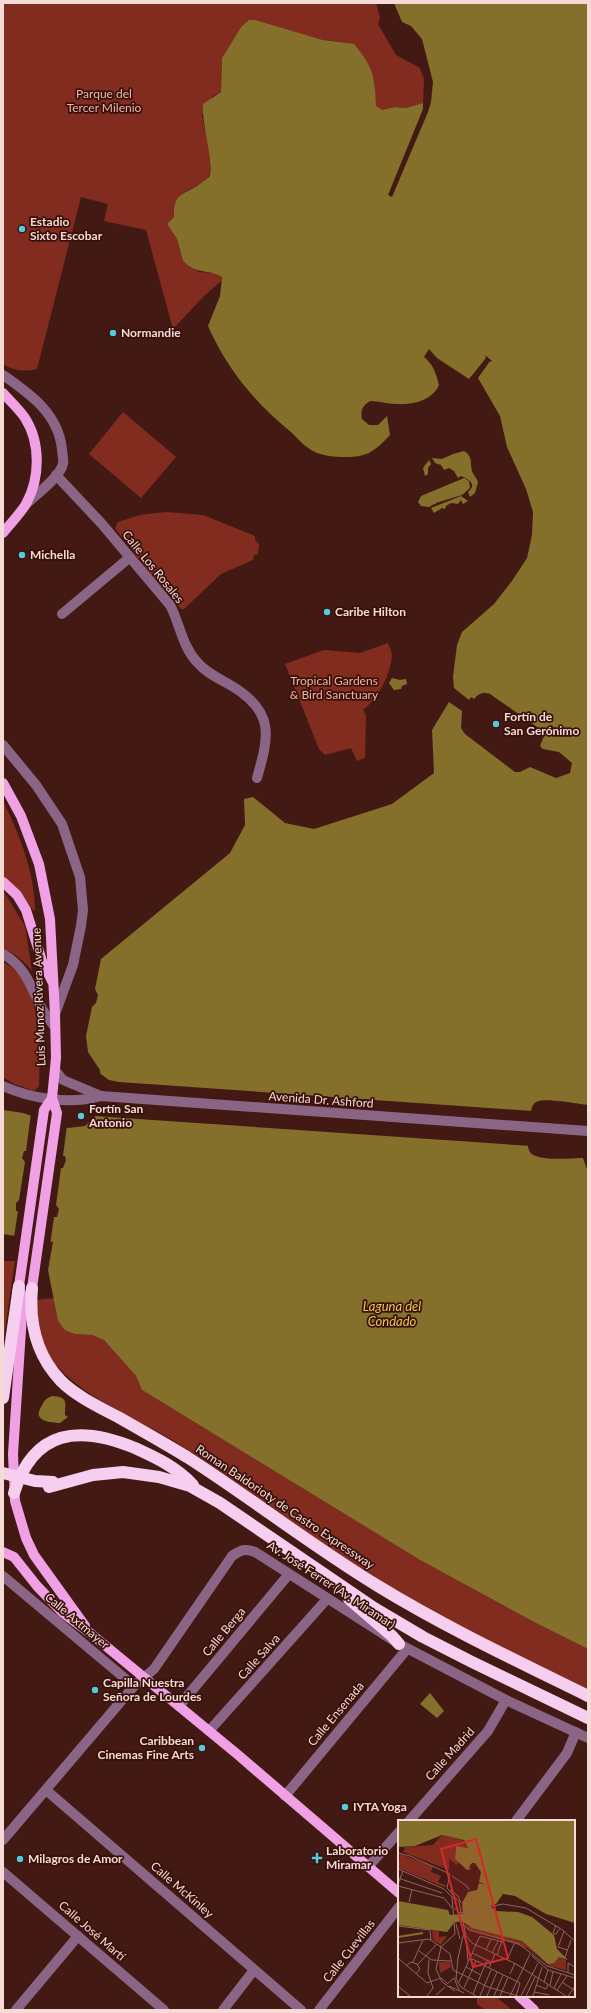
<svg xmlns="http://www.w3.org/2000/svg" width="591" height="2013" font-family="Lato,sans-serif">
<rect width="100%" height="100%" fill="#431a13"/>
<g fill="#822c1f">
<path d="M 3,3 L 376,3 L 380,18 L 378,24 L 396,55 L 420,68 L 424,79 L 423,103 L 406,108 L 395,107 L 382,111 L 376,107 L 374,79 L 340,42 L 323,40 L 277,27 L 241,27 L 222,58 L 221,92 L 213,96 L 202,115 C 205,126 213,167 209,176 C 207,179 204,180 202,182 C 184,195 173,191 174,217 L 167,224 L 177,239 L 183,261 L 199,272 L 213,273 L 222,277 L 221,281 L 203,297 L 173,329 L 146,230 L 104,221 L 108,204 L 81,197 L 37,369 C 24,372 14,371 3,364 Z"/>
<path d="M 123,412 L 176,457 L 141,498 L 89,454 Z"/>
<path d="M 166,512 L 203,515 L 255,536 L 255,540 L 259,544 L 258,554 L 254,555 L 253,560 L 221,574 L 184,609 L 181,609 L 147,570 L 115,528 L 118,522 L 140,515 Z"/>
<path d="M 388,643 C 389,647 392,651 392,655 C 391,674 378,699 363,710 L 366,715 L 365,758 L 357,761 L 351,748 L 325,755 L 319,749 L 285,664 L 324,650 L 360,653 Z"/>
<path d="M 3,801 C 20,836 34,871 35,910 L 34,911 L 3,875 Z"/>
<path d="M 3,890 L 25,926 L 32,971 C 24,961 15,953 3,949 Z"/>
<path d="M 3,962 C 43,981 40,1049 39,1086 L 34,1091 L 14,1084 L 3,1077 Z"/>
<path d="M 3,1261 L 15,1261 L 3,1344 Z"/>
<path d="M 54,1298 L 58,1321 L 75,1334 L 92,1335 L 104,1340 L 136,1376 L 142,1390 L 420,1560 L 532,1621 L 588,1649 L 588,1689 C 518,1655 447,1622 381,1581 C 313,1539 250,1489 182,1446 C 140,1419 91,1403 57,1366 C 41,1348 38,1323 36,1300 Z"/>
<path d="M 477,1996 L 495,1996 L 512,2010 L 485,2010 L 477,2004 Z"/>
</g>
<g fill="#846f2b">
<path d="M 394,3 L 588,3 L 588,1105 C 578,1104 544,1097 536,1102 C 529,1107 531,1117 531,1125 C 531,1133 525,1145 530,1152 C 536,1162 572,1158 583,1158 L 588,1172 L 588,1649 L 532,1621 L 420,1560 L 142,1390 L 136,1376 L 104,1340 L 92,1335 L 75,1334 L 65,1330 L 58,1321 L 48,1270 L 53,1242 L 3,1234 L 3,1110 L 23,1113 L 68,1128 L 85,1126 L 95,1117 L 101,1096 L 100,1070 L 88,1052 L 86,1036 L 92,1007 L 96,1003 L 98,995 L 95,989 L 101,959 L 230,853 L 245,825 L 244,799 L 253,797 L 285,823 L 314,829 L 392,804 L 434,773 L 432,730 L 449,702 L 462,711 L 461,728 L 465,734 L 515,772 L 520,772 L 530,767 L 556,778 L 570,773 L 572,763 L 559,752 L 543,749 L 540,746 L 544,736 L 540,729 L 490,694 C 483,692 479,693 474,699 L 471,697 L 469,700 L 454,688 L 453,677 L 457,645 L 462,632 L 494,604 L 512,581 L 527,558 L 532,535 L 533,512 L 526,489 L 507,447 L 500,416 L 478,378 L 490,361 L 491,362 L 492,361 L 485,355 L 486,358 L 469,379 L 437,358 L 429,349 L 424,357 C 433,364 436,373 439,385 C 432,401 412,405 396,404 C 387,404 379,401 371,401 C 363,404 360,411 362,419 L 369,425 L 378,425 L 387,416 L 390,435 C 385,440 379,447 372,451 C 365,456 354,457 346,457 C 335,457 322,456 313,451 C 305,447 298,439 292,433 C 255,403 227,369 208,326 L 220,296 L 222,277 C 206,268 199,276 183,261 L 177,239 L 167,224 L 174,217 C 173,191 184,196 201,183 C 203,181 207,179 209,177 C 215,167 201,121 203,104 L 221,92 L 222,58 L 241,27 L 249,20 L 255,20 L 323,40 L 354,44 C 373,67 375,76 376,106 L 382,110 L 395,107 L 406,108 L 423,103 L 423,109 L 388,195 L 392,197 L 428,112 L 431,102 L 433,82 L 422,39 L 411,26 L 402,22 Z"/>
<path d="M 464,451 C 473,456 470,463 472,471 C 473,475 477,478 478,482 L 475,493 L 470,497 L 468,492 C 478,484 468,479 461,476 L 458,478 L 454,471 L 449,468 L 444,470 L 441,465 L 435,463 L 432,458 L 442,459 L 453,454 Z"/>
<path d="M 429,460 L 431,464 L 428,468 L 428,474 L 425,476 L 423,468 Z"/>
<path d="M 464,478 L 469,481 L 470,488 L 462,495 L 436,503 L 436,504 L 434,504 L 429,507 L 421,506 L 418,502 L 421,496 Z"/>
<path d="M 461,496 L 468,501 L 463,504 L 461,500 L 458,504 L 451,503 L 446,506 L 445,509 L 442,508 L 434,513 L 431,508 Z"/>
<path d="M 392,678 L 400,680 L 406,679 L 407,684 L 402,686 L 401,689 L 394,690 L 389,683 Z"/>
<path d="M 52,1396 C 69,1397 65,1403 65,1415 L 68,1417 L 60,1423 C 49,1423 34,1420 40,1409 C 44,1402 44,1399 52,1396 Z"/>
<path d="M 430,1693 L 444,1711 L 437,1718 L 420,1704 Z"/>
</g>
<g fill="#431a13">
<path d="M 98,1072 L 109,1080 L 119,1082 L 533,1111 L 531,1146 L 94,1116 L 99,1096 Z"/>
<path d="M 31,1113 L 67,1125 L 63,1156 L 65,1156 L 66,1160 L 63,1168 L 61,1168 L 56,1205 L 59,1209 L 57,1217 L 54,1217 L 48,1259 L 51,1243 L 14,1237 L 18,1211 L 16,1211 L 16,1203 L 19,1200 L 25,1162 L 22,1158 L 24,1151 L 26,1151 Z"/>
</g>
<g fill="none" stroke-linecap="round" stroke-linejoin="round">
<g stroke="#8b6586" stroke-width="10">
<path d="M 3,375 C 30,394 58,413 62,449 C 62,453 64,460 63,464 C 60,477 36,495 26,504"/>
<path d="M 56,475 L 102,524 L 170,605 C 180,624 182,646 197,662 C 206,673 220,679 232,686 C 275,712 269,736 257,778"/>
<path d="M 62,614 L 129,558"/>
<path d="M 3,745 L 36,785 L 62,824 L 80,877 L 83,910 L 81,926 L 73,965 L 55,1014"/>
<path d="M 3,954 C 27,968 30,986 42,1009 C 46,1015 50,1021 55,1027"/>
<path d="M 55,1070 L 63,1080 L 101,1096"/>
<path d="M 3,1086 C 32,1099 70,1105 101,1096 L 588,1131"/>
<path d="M 3,1576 L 134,1686"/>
<path d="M 179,1706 L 289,1574"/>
<path d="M 209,1731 L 327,1599"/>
<path d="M 46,1790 L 301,2010"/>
<path d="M 285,1796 L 407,1649"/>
<path d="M 409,1821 L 488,1731 L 506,1700"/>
<path d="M 516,1821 L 567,1753 L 576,1732"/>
<path d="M 3,1840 L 134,1686 L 154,1669 L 232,1556 C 241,1550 245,1548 255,1552 L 399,1644 L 506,1700 L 588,1738"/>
<path d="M 368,1867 L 399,1832"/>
<path d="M 3,1872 L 164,2010"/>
<path d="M 16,2010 L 78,1936"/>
<path d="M 223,2010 L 254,1970"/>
<path d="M 319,2010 L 399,1907"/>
</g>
<g stroke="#f0a0e5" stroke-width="10">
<path d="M 3,393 C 10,401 19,409 25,418 C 41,443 40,479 26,504 C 20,514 10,524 3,533"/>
<path d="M 3,783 L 21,816 L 39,864 L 50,919 L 55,1014 L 56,1058 L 52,1098 L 44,1110 L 19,1286 L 17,1292"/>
<path d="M 3,882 L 17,895 L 26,910 L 42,961 L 52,981"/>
<path d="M 32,1288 L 57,1113 L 52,1098"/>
<path d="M 20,1290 L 23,1299 L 13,1454 L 15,1501 L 26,1538 L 34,1555 L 85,1626"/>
<path d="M 3,1552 L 14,1557 L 37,1586 L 63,1613 L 90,1633 L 237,1754 L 399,1893"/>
<path d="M 519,1996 L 534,2010"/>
</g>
<g stroke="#f6cff0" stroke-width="12">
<path d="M 32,1288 C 29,1322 36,1355 61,1381 C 76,1396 99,1407 118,1417 C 141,1430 164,1443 187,1457 C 251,1498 312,1546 378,1586 C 445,1627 517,1661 588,1696"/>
<path d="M 3,1398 L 19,1286"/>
<path d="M 49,1487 L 93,1475 L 123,1472 L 159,1477 L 190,1486 L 220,1503 L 374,1608 L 423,1637 L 472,1662 L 588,1718"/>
<path d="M 14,1493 C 34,1429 79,1425 135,1448 C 157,1458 176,1467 193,1485"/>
<path d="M 349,1599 L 392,1636 L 399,1644"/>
</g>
<path stroke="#f6cff0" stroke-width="12" d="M 3,1473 L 35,1481 L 53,1482"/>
</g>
<g fill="#55cadf" stroke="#37100a" stroke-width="1.5">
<circle cx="22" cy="229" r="4"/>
<circle cx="113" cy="333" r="4"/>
<circle cx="22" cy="555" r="4"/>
<circle cx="327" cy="612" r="4"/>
<circle cx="496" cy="724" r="4"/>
<circle cx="81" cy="1116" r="4"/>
<circle cx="95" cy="1690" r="4"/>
<circle cx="202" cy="1748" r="4"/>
<circle cx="345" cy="1807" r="4"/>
<path d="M315 1852h4v4h4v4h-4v4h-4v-4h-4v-4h4z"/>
<circle cx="20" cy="1859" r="4"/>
</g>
<g text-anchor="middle" stroke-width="3.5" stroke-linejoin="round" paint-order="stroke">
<g font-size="12" fill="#f1b5a8" stroke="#37100a">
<text x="104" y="98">Parque del<tspan x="104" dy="14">Tercer Milenio</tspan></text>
<text x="334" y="685">Tropical Gardens<tspan x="334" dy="14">&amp; Bird Sanctuary</tspan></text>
</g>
<g font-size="12" font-weight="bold" fill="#f6dad5" stroke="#37100a" text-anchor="start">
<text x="30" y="226">Estadio<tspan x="30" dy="14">Sixto Escobar</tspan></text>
<text x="121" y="337">Normandie</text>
<text x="30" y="559">Michella</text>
<text x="335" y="616">Caribe Hilton</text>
<text x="504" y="721">Fortín de<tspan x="504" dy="14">San Gerónimo</tspan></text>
<text x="89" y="1113">Fortín San<tspan x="89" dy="14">Antonio</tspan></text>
<text x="103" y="1687">Capilla Nuestra<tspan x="103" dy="14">Señora de Lourdes</tspan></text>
<text x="194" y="1745" text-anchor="end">Caribbean<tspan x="194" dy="14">Cinemas Fine Arts</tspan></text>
<text x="353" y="1811">IYTA Yoga</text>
<text x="326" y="1855">Laboratorio<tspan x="326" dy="14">Miramar</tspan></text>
<text x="28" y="1863">Milagros de Amor</text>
</g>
<g font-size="12" fill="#f6dad5" stroke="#37100a">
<text transform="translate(153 567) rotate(51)" y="4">Calle Los Rosales</text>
<text transform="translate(39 997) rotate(-92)" y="4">Luis Munoz Rivera Avenue</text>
<text transform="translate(321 1100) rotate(4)" y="4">Avenida Dr. Ashford</text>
<text transform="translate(285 1507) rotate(34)" y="4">Roman Baldorioty de Castro Expressway</text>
<text transform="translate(331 1585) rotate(33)" y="4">Av. José Ferrer (Av. Miramar)</text>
<text transform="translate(77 1621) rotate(40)" y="4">Calle Axtmayer</text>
<text transform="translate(224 1632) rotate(-50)" y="4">Calle Berga</text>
<text transform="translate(259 1657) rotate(-48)" y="4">Calle Salva</text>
<text transform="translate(336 1714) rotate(-50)" y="4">Calle Ensenada</text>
<text transform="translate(450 1754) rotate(-48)" y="4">Calle Madrid</text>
<text transform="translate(182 1890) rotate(41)" y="4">Calle McKinley</text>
<text transform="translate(92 1931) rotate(41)" y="4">Calle José Martí</text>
<text transform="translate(349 1951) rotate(-52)" y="4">Calle Cuevillas</text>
</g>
<g font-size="13" font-style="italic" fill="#efc84c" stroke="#37100a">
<text x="392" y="1311">Laguna del<tspan x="392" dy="15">Condado</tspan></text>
</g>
</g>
<g transform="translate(398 1820)">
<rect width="177" height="177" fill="#431a13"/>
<path d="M 44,15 L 65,20 L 70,28 L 58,26 L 57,39 L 61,42 L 59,45 L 51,39 L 51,50 L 5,32 L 7,27 L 35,25 ZM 2,34 L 35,46 L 33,52 L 43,56 L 40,62 L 49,66 L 46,67 L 0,48 ZM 68,106 L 124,121 L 142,138 L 161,137 L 168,140 L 168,150 L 152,146 L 129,128 L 70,109 ZM 34,110 L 41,111 L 41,117 L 49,116 L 43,125 L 35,120 ZM 41,142 L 52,142 L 53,147 L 42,153 Z" fill="#822c1f"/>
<path d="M 0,1 L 177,1 L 177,103 L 148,94 L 117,76 L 105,74 L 98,84 L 92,86 L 98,91 L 120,92 L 134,97 L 156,115 L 159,129 L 170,140 L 161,137 L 156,143 L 150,144 L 124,121 L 74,108 L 63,101 L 56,103 L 49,112 L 0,105 L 0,81 L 50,90 L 52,95 L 65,94 L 64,83 L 70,72 L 79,70 L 81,63 L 89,65 L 81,62 L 83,52 L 77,43 L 74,43 L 71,47 L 73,49 L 69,50 L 57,39 L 58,26 L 70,28 L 66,20 L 44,15 L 17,26 L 0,27 Z" fill="#846f2b"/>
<path fill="none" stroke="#846f2b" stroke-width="2" d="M 0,117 L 25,113"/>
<path fill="none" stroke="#8b6761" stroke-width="1" d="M 0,33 L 12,36 L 52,54 L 49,68 L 61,82 L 68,116 L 74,123M 0,49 L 46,69 L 54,77 L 57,114 L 43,127 L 38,149 L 44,162 L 57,171M 54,56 L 69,66 L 71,70M 0,58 L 44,73M 0,64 L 5,51M 0,66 L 46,78 L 54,88M 52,70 L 60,76 L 63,83M 11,82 L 14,69M 56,88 L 62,93 L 105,84 L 128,88 L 163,109 L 177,121M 58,104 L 62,119M 65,104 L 71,110 L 121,124 L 149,146 L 177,155M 158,105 L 155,113 L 158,114 L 162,108M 0,106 L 32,110 L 33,120M 166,111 L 160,127 L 169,130M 66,112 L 60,138 L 58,159 L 63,167 L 78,176M 68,120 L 70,141M 0,123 L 31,119 L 43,127M 74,123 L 118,144 L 168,176M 43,127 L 52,134 L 55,150 L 90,167 L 120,176M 88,130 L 93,119M 21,131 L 34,140 L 53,141M 74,133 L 93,142M 94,133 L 100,121M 99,135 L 104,121M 134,136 L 150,150 L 177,158M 167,137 L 173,120M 0,138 L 29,163 L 43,158 L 49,163M 72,138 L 87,145M 109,140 L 116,124M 15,142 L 25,120M 20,144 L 39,124M 8,146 L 13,142 L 19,144 L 22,149 L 18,154M 87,146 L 122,163 L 118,176M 68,147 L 83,155M 91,148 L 97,134M 170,152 L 170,143 L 177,147M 112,154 L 117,143M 61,162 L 82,116 L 105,122M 146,162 L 150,150M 164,162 L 177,171M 49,164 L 56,158 L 61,170M 138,165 L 148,169 L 150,165M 152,165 L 155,152M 0,166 L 12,176M 51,166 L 66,173M 66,168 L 78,141M 156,168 L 163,154M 159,170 L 169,156M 136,172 L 151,175M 75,174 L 89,140M 38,175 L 47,167M 29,176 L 35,168 L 30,153 L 31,139M 82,176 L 93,150M 89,176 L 99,152M 96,176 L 105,155M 102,176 L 110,157M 112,176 L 132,134M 123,176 L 140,143M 128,176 L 137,157M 135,176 L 144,147M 170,176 L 177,166"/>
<path fill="#d62828" fill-opacity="0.15" stroke="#d62828" stroke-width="2" d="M 78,19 L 110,138 L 75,147 L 43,29 Z"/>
<rect width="177" height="177" fill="none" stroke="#f6dad5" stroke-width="2"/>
</g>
<rect width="591" height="2013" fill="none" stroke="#f6dad5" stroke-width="8"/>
</svg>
